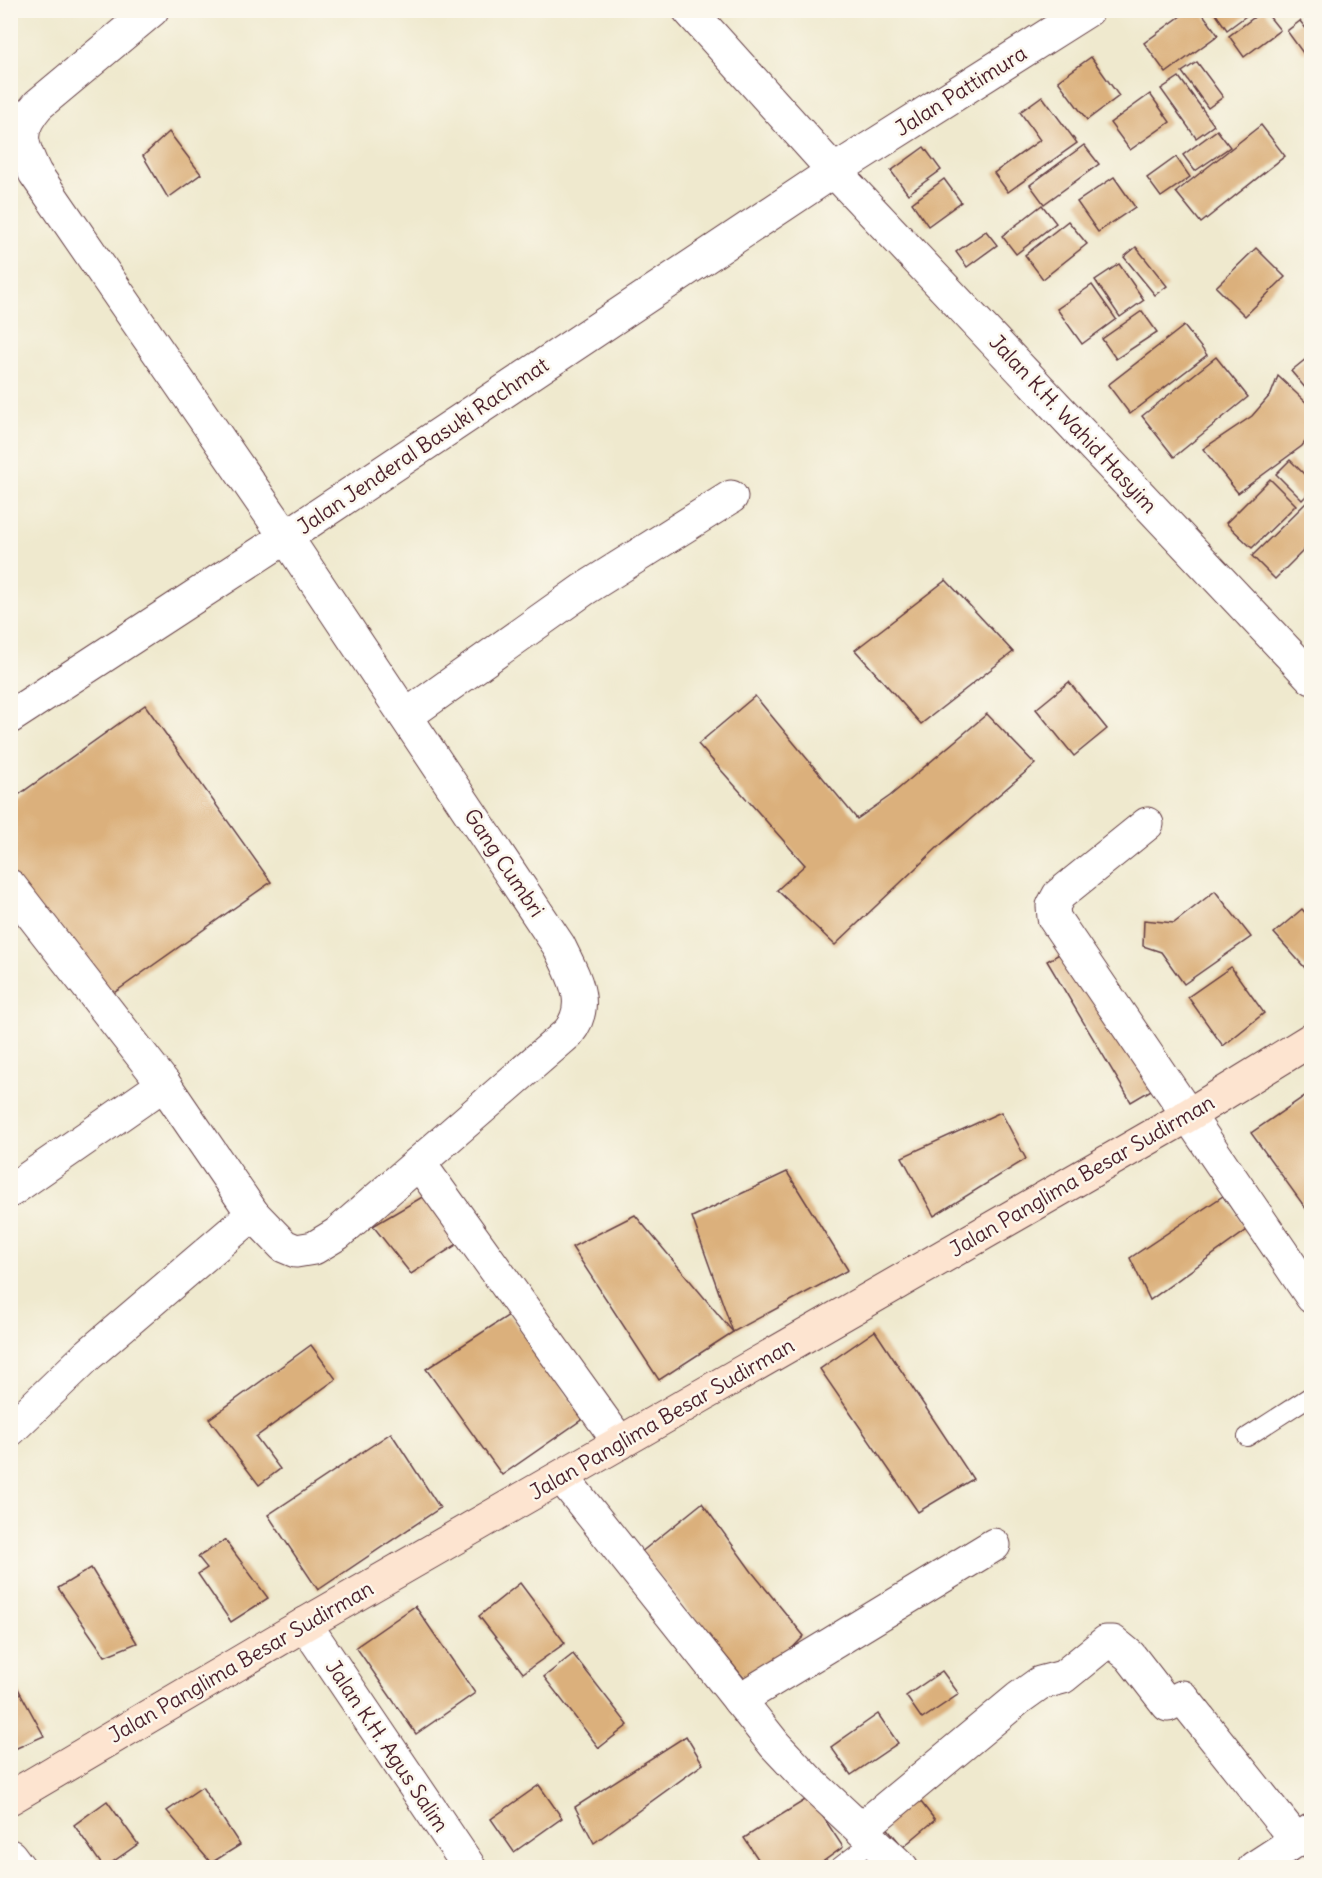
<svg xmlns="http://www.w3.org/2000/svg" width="1322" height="1878" font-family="Delius,sans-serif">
<rect width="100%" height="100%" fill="#fbf7ec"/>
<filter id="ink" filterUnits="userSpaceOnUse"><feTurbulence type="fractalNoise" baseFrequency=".0167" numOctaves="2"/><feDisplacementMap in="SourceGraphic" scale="12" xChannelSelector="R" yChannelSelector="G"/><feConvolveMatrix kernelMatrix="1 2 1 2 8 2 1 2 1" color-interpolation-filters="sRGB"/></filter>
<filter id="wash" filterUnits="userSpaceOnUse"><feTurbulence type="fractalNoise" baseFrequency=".008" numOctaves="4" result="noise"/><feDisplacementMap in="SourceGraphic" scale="24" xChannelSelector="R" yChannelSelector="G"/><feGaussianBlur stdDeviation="1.35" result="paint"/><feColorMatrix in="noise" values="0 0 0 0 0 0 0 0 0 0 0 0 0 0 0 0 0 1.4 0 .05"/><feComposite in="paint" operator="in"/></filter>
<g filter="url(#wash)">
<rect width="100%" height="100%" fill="#efe9ce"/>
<g id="blocks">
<g fill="#dbb07c">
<path d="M 1189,10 L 1200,10 L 1218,35 L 1166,73 L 1144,43 Z"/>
<path d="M 1213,10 L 1254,10 L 1227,30 Z"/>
<path d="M 1264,10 L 1280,30 L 1244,57 L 1229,36 Z"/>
<path d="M 1300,21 L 1312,36 L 1312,46 L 1303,53 L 1287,31 Z"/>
<path d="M 1091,57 L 1119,96 L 1087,120 L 1058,81 Z"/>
<path d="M 1197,62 L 1223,97 L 1208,108 L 1182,72 Z"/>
<path d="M 1179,77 L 1214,125 L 1196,138 L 1161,89 Z"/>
<path d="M 1150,94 L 1170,122 L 1130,150 L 1110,123 Z"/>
<path d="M 1042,96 L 1077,143 L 1008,192 L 994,173 L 1040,140 L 1020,112 Z"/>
<path d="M 1261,125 L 1285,156 L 1201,223 L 1176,192 Z"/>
<path d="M 1217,130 L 1230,147 L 1195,171 L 1183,155 Z"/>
<path d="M 169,132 L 201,174 L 168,198 L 143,156 Z"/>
<path d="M 1084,145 L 1099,164 L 1044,204 L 1030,185 Z"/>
<path d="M 924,147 L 941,170 L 908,194 L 891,171 Z"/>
<path d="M 1176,157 L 1190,177 L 1161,197 L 1147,178 Z"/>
<path d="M 1114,177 L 1135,207 L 1098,232 L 1077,202 Z"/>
<path d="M 944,179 L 961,202 L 928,226 L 912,203 Z"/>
<path d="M 1042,205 L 1056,223 L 1016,254 L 1002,236 Z"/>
<path d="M 1068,221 L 1087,244 L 1043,279 L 1025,255 Z"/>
<path d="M 986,231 L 997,245 L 967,267 L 956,252 Z"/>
<path d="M 1136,247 L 1167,286 L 1155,295 L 1124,257 Z"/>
<path d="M 1256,248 L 1285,277 L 1245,316 L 1216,287 Z"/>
<path d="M 1119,264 L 1144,300 L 1120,317 L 1095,280 Z"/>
<path d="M 1092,285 L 1116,319 L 1082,344 L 1057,309 Z"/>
<path d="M 1142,311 L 1157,332 L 1116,359 L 1102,339 Z"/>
<path d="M 1184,326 L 1207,355 L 1130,414 L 1108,385 Z"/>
<path d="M 1312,354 L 1312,396 L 1291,371 Z"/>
<path d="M 1216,357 L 1248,397 L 1174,457 L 1142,416 Z"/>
<path d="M 1278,376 L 1312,408 L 1312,442 L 1308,438 L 1302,446 L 1238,493 L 1203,449 L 1252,416 L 1271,394 Z"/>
<path d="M 1290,460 L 1312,482 L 1312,490 L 1302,500 L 1276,474 Z"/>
<path d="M 1270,479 L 1296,505 L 1252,548 L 1226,523 Z"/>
<path d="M 1312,497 L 1312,542 L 1275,579 L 1252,556 Z"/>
<path d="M 946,580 L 1013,652 L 921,724 L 855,650 Z"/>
<path d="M 1069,682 L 1107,729 L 1074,756 L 1036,709 Z"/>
<path d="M 755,696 L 857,819 L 890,796 L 987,714 L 1035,764 L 938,847 L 835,945 L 777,890 L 805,865 L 698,744 Z"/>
<path d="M 145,705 L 271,882 L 101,1002 L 10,875 L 10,801 Z"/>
<path d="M 1215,891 L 1251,937 L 1184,984 L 1161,952 L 1143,946 L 1144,920 L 1174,923 Z"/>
<path d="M 1302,909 L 1312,921 L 1312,980 L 1305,968 L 1274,933 Z"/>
<path d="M 1068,949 L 1158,1086 L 1131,1102 L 1047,961 Z"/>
<path d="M 1231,967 L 1264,1013 L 1223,1046 L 1188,997 Z"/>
<path d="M 1312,1091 L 1312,1217 L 1251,1133 Z"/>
<path d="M 1001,1112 L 1026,1159 L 934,1216 L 902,1157 Z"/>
<path d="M 787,1172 L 848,1270 L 733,1332 L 692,1217 Z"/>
<path d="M 424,1196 L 459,1243 L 411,1274 L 373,1226 Z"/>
<path d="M 1223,1196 L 1247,1230 L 1150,1300 L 1130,1258 Z"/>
<path d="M 635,1215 L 733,1332 L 659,1380 L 572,1247 Z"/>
<path d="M 509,1315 L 584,1418 L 502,1475 L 426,1369 Z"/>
<path d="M 875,1331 L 973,1479 L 918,1512 L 820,1369 Z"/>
<path d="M 311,1345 L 336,1379 L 256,1437 L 280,1469 L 259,1485 L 209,1419 Z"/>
<path d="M 391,1433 L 440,1508 L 318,1590 L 268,1515 Z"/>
<path d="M 702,1503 L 752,1572 L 804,1636 L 753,1689 L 640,1553 Z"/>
<path d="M 225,1540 L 268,1598 L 231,1622 L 198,1574 L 207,1568 L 198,1557 Z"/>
<path d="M 91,1568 L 137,1643 L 105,1656 L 58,1588 Z"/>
<path d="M 520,1583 L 565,1643 L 523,1673 L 479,1616 Z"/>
<path d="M 415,1606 L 475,1693 L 416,1734 L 356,1647 Z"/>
<path d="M 573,1654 L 628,1725 L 599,1748 L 544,1677 Z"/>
<path d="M 942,1671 L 959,1694 L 922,1719 L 906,1696 Z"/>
<path d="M 10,1674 L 44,1736 L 10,1751 Z"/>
<path d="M 878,1714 L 898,1743 L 851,1775 L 831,1747 Z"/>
<path d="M 686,1736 L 703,1764 L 594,1843 L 575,1807 Z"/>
<path d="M 539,1785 L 562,1818 L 514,1852 L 491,1819 Z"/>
<path d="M 202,1787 L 240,1845 L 211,1863 L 167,1811 Z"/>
<path d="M 913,1792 L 935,1820 L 903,1847 L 880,1819 Z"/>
<path d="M 810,1797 L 843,1847 L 814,1868 L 764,1868 L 744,1838 Z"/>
<path d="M 107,1801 L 138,1844 L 104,1868 L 74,1825 Z"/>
<path d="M 727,1862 L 731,1868 L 719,1868 Z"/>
</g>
</g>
</g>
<g filter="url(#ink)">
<use href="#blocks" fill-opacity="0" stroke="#633d43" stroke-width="1.5"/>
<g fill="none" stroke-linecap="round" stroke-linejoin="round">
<g stroke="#633d43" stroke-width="20">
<g id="service">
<path d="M 1247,1437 L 1312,1395"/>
<path d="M 838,1868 L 873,1841"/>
</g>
</g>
<g stroke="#633d43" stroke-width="35">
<g id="minor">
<path d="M 689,10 L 834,171 L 1312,678"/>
<path d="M 406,716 L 583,590 L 731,497"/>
<path d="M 1147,824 L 1059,895 L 1053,906 L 1054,918 L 1312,1297"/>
<path d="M 10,886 L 164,1084 L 253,1214 L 284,1246 L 296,1251 L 314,1248 L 337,1234 L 568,1033 C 592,1004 573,976 559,946 L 286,537 L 35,173 C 21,144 15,132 38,105 L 152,10"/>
<path d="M 419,1163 L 620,1443"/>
<path d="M 10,1191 L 164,1084"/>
<path d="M 10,1430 L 88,1355 L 253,1214"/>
<path d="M 562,1477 L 775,1745 L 809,1781 L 902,1868"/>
<path d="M 305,1624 L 470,1868"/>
<path d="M 739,1700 L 994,1545"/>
<path d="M 861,1829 L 1019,1698 L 1040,1683 L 1063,1677 L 1106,1642 L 1113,1642 L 1130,1656 L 1168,1705 L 1182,1697 L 1296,1840"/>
<path d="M 10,1856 L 19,1868"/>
<path d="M 1254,1868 L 1312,1830"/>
</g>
</g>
<g stroke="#633d43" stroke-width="35">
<path id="tertiary" d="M 10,717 L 286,537 L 834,171 L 1088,10"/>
</g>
<g stroke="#633d43" stroke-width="35">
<path id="secondary" d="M 10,1798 L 305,1624 L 1187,1116 L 1312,1039"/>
</g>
<use href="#service" stroke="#fff" stroke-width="18"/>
<use href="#minor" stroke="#fff" stroke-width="33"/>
<use href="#tertiary" stroke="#fff" stroke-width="33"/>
<use href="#secondary" stroke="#fde4d0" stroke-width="33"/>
</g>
</g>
<g text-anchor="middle" stroke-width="5" stroke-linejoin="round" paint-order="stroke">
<g font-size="21" fill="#4a1f2b" stroke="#fbf7ec">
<text transform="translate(961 91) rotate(-32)" y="7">Jalan Pattimura</text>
<text transform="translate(1073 424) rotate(47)" y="7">Jalan K.H. Wahid Hasyim</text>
<text transform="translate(423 446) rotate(-34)" y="7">Jalan Jenderal Basuki Rachmat</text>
<text transform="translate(504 863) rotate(56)" y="7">Gang Cumbri</text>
<text transform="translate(1082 1176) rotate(-30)" y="7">Jalan Panglima Besar Sudirman</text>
<text transform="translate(662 1419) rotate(-30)" y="7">Jalan Panglima Besar Sudirman</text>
<text transform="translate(241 1662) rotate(-30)" y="7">Jalan Panglima Besar Sudirman</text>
<text transform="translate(387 1746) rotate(56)" y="7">Jalan K.H. Agus Salim</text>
</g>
</g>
<rect width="1322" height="1878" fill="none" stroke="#fbf7ec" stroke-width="36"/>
</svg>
